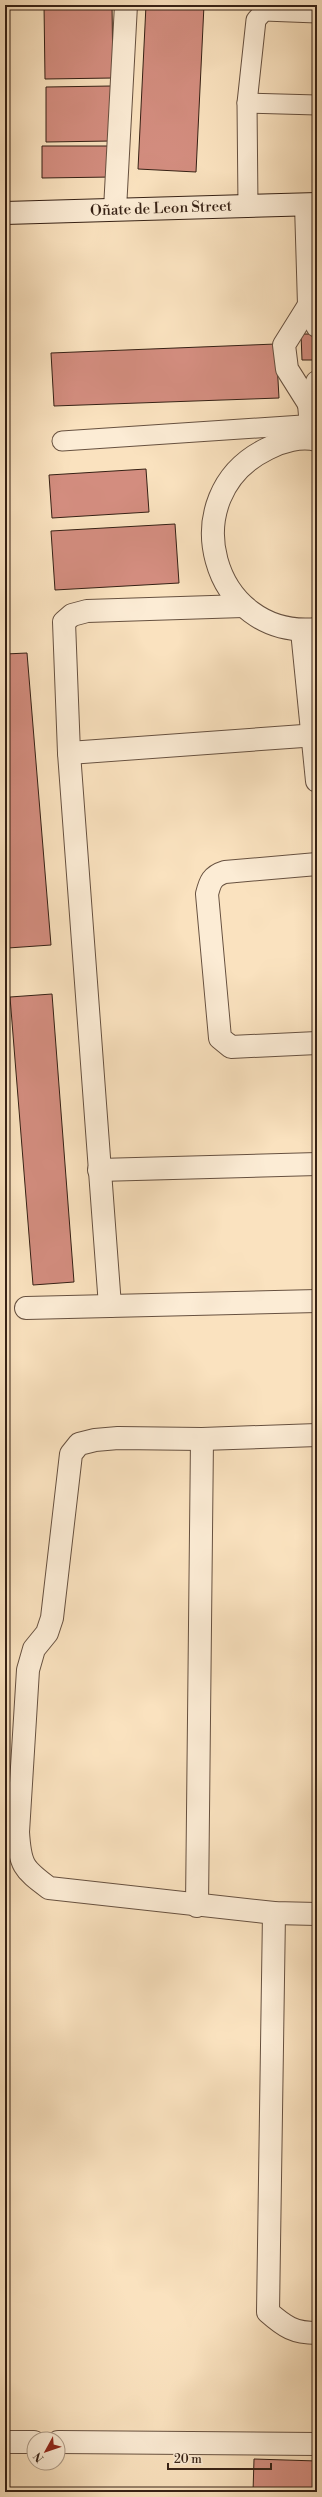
<svg xmlns="http://www.w3.org/2000/svg" width="322" height="2497" font-family="'Libre Bodoni',serif">
<rect width="100%" height="100%" fill="#fae2bf"/>
<filter id="stains"><feTurbulence type="fractalNoise" baseFrequency=".005" numOctaves="4"/><feColorMatrix values="0 0 0 0 .2 0 0 0 0 .09 0 0 0 0 .02 0 0 0 .5 -.17"/></filter>
<radialGradient id="worn" r=".72"><stop offset=".6" stop-color="#630" stop-opacity="0"/><stop offset="1" stop-color="#630" stop-opacity=".3"/></radialGradient>
<g fill="#d38d7f" stroke="#362115">
<path d="M 44,5 L 112,5 L 113,78 L 45,79 Z"/>
<path d="M 146,5 L 204,5 L 196,172 L 138,169 Z"/>
<path d="M 111,86 L 112,141 L 46,142 L 46,87 Z"/>
<path d="M 42,146 L 112,146 L 113,177 L 42,178 Z"/>
<path d="M 301,334 L 313,334 L 313,360 L 302,360 Z"/>
<path d="M 276,344 L 279,398 L 54,406 L 51,353 Z"/>
<path d="M 146,469 L 149,512 L 52,518 L 49,475 Z"/>
<path d="M 175,524 L 179,583 L 55,590 L 51,531 Z"/>
<path d="M 27,653 L 51,945 L 8,948 L 5,918 L 5,654 Z"/>
<path d="M 52,994 L 74,1282 L 33,1285 L 10,997 Z"/>
<path d="M 254,2459 L 317,2461 L 317,2492 L 253,2492 Z"/>
</g>
<g fill="none" stroke-linecap="round" stroke-linejoin="round">
<g stroke="#675140" stroke-width="21">
<g id="lane">
<path d="M 247,103 L 317,105"/>
<path d="M 248,206 L 247,103 L 256,20 L 264,11 L 317,13"/>
<path d="M 62,441 L 317,424"/>
</g>
</g>
<g stroke="#675140" stroke-width="24">
<g id="street">
<path d="M 306,205 L 309,305 L 317,326"/>
<path d="M 115,209 L 126,5"/>
<path d="M 309,305 L 284,345 L 287,369 L 309,404"/>
<path d="M 312,438 L 309,404 L 317,382"/>
<path d="M 317,440 C 301,436 282,441 267,449 C 172,495 211,640 317,629"/>
<path d="M 302,631 L 317,781"/>
<path d="M 69,753 L 317,735"/>
<path d="M 317,864 L 225,872 C 212,876 210,882 207,894 L 220,1038 L 231,1047 L 317,1043"/>
<path d="M 99,1170 L 317,1164"/>
<path d="M 110,1306 L 69,753 L 64,622 L 72,615 L 87,611 L 243,606"/>
<path d="M 26,1308 L 317,1301"/>
<path d="M 317,1435 L 202,1439 L 118,1438 L 95,1440 L 79,1444 L 71,1454 L 52,1618 L 47,1633 L 34,1649 L 28,1670 L 18,1832 C 20,1865 23,1869 49,1888 L 274,1913 L 317,1914"/>
<path d="M 197,1906 L 202,1439"/>
<path d="M 274,1913 L 268,2312 C 285,2327 294,2333 317,2333"/>
<path d="M 5,2442 L 34,2442"/>
<path d="M 58,2442 L 317,2444"/>
</g>
</g>
<g stroke="#362115" stroke-width="24">
<path id="secondary" d="M 5,213 L 317,204"/>
</g>
<use href="#lane" stroke="#fcecd5" stroke-width="19"/>
<use href="#street" stroke="#fcecd5" stroke-width="22"/>
<use href="#secondary" stroke="#fcecd5" stroke-width="22"/>
</g>
<g text-anchor="middle" stroke-width="4" stroke-linejoin="round" paint-order="stroke">
<g font-size="15" fill="#362115" stroke="#fcecd5">
<text transform="translate(161 208) rotate(-2)" y="5">Oñate de Leon Street</text>
</g>
</g>
<rect width="322" height="2497" fill="none" stroke="#fae2bf" stroke-width="20"/>
<rect x="6" y="6" width="310" height="2485" fill="none" stroke="#362115" stroke-width="2"/>
<rect x="10" y="10" width="302" height="2477" fill="none" stroke="#362115"/>
<g transform="translate(46 2451) rotate(230)"><circle r="19" fill="#fcecd5" stroke="#ad9b88"/>
<path d="M0-3L7 15L0 10L-7 15Z" fill="#8f2418"/>
<text y="-6" font-size="11" font-weight="bold" text-anchor="middle" fill="#362115">N</text>
</g>
<path d="M168 2463v6h103v-6" fill="none" stroke="#362115" stroke-width="2"/>
<text x="174" y="2463" font-size="12" fill="#362115" stroke="#fcecd5" stroke-width="3" paint-order="stroke">20 m</text>
<rect width="100%" height="100%" filter="url(#stains)"/>
<rect width="100%" height="100%" fill="url(#worn)"/>
</svg>
